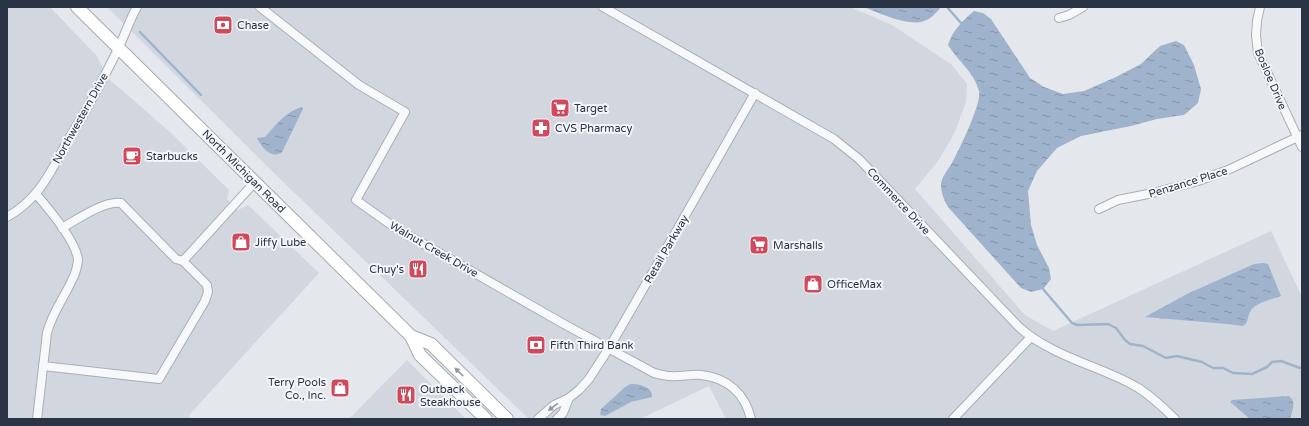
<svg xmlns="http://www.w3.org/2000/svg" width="1309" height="426" font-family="'Varela Round',sans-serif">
<defs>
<pattern id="water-ripples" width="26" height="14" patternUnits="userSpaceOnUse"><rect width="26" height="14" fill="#9fb4cc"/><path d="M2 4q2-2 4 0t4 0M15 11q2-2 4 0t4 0" fill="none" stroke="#8293a7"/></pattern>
</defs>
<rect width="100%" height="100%" fill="#e4e7ec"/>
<g fill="#d2d6de">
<path d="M 7,7 L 50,7 L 96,55 L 109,79 L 170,132 L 229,190 L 227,199 L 238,210 L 248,205 L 319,273 L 189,415 L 191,419 L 7,419 Z"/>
<path d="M 107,7 L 850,7 L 892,25 L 952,65 L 967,84 L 966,102 L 954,134 L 938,161 L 915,189 L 1025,315 L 1053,331 L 1271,231 L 1302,297 L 1302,419 L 726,419 L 709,386 L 640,419 L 529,419 L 273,172 Z"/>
<path d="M 407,360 L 466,419 L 349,419 Z"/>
</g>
<g fill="url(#water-ripples)">
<path d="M 864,7 L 941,7 C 937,12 931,19 924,21 C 910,27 878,13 864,7 Z"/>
<path d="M 974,11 L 983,13 L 991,19 L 1030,78 L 1044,87 L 1063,94 L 1084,91 L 1116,77 L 1141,64 L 1160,46 L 1176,41 L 1184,45 L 1194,65 L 1201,89 L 1198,103 L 1184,115 L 1157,119 L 1131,126 L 1081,136 L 1057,148 L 1037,171 L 1028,191 L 1031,225 L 1037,245 L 1049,268 L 1051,279 L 1043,289 L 1031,292 L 1021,288 L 948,207 C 944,200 941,193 941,184 C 941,178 949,168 952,163 C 959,150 982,103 979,91 C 974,72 958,61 948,45 C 952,31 963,20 974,11 Z"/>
<path d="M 302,107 L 303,109 L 282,152 C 272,160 262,148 257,138 L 265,137 C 276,125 286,111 302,107 Z"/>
<path d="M 1263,263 L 1268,264 L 1281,296 C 1271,300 1255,302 1250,312 C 1247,318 1249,322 1243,326 L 1227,324 L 1145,317 L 1189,293 L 1254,264 Z"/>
<path d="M 630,384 C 638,384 653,386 652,397 L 631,402 L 605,416 L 600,415 L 601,409 L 624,388 Z"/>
<path d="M 1289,396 C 1297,402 1292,411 1290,419 L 1250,419 L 1230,402 L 1232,400 Z"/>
</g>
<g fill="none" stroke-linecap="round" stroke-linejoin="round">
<g stroke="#9fb4cc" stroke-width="2.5">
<path d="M 947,7 L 961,23"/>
<path d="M 140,32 L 201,95"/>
<path d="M 1043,289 L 1072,323 L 1077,325 L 1108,324 L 1116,328 L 1125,340 L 1130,344 L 1143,346 L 1166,358 L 1177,356 L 1202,362 L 1213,368 L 1223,368 L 1233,373 L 1252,374 L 1267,367 L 1272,362 L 1281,361 L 1300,368 L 1302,368"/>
</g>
<g stroke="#a9aeb7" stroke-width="10">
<g id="minor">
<path d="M 260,7 L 359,85 L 405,112 L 356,200 L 394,227 L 562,323 L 654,373 C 659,374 665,376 670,376 C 680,377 691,374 701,375 C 728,378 745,394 751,419"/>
<path d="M 603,7 L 834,139 L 859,159 L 1019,327 C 1029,336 1040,343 1052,349 C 1080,364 1113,372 1140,389 C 1153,398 1164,408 1175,419"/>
<path d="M 1260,7 L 1257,21 L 1256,35 L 1258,53 L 1302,147"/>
<path d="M 1059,18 L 1069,15 L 1083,7"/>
<path d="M 36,194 C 49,209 75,240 78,259 C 78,265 75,275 72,280 C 64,298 52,313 47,333 L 37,419"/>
<path d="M 1099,209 L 1118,200 L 1153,193 L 1198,181 L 1228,170 L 1302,135"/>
<path d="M 7,217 C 39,199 50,173 67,142 C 85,112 103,80 118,49 C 125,35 129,21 137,7"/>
<path d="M 62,228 C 78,219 103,201 121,203 L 176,259 L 183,261 L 255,182"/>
<path d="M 43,366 L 159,379 L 205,301 L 208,292 L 207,285 L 183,261"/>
<path d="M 538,419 L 554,405 L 569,398 L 579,390 L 589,379 L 609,348 L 661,258 L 755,93"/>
<path d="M 557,419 L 563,413 L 569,398"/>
<path d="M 953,419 L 1031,337"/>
</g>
</g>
<g stroke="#a3abb8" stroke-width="14">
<g id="primary">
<path d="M 77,7 L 411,336 L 420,355 L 486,419"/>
<path d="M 411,336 L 431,344 L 507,419"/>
</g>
</g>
<use href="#minor" stroke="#f7f8fa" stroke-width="8"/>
<use href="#primary" stroke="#fff" stroke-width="12"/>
</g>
<defs><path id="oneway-solid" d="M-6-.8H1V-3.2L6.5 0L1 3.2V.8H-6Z"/></defs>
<use fill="#959aa2" href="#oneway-solid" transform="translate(459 372) rotate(-136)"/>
<use fill="#9196a0" href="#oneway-solid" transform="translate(553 407) rotate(143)"/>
<defs>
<g id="bank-square" transform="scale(1)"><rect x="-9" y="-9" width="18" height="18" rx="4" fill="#d1495b" stroke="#f4f6f9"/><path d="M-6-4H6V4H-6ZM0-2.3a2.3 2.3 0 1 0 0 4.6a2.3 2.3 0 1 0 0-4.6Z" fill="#fff"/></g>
<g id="supermarket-square" transform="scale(1)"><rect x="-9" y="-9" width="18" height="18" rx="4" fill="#d1495b" stroke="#f4f6f9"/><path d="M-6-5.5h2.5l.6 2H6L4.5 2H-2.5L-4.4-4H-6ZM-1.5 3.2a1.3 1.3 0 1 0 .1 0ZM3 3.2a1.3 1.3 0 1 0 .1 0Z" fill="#fff"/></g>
<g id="pharmacy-square" transform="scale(1)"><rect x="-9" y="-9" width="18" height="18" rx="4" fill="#d1495b" stroke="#f4f6f9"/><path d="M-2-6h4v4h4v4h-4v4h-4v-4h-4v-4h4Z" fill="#fff"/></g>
<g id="cafe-square" transform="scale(1)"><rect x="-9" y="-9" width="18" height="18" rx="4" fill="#d1495b" stroke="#f4f6f9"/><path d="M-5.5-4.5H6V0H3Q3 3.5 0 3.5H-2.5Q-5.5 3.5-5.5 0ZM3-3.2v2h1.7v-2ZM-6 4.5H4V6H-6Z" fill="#fff"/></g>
<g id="shop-square" transform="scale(1)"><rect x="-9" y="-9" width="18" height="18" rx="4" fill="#d1495b" stroke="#f4f6f9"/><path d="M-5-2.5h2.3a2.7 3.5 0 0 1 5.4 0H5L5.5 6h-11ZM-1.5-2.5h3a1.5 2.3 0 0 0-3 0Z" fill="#fff"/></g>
<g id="restaurant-square" transform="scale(1)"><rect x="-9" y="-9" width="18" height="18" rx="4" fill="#d1495b" stroke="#f4f6f9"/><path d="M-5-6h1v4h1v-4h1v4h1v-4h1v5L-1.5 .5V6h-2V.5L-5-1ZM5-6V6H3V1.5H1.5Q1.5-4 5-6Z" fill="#fff"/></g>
</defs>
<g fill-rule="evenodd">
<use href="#bank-square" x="223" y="25"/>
<use href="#supermarket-square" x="560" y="108"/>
<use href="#pharmacy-square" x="541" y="128"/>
<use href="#cafe-square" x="132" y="156"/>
<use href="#shop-square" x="241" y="242"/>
<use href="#supermarket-square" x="759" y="245"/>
<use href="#restaurant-square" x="418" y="269"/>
<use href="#shop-square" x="813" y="284"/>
<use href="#bank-square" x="536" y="345"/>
<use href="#shop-square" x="340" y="388"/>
<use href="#restaurant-square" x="406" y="395"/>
</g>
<g text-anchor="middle" stroke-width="4" stroke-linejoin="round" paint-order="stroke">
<g font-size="11" fill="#2b3445" stroke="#f4f6f9" text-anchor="start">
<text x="237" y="29">Chase</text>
<text x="574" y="112">Target</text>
<text x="555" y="132">CVS Pharmacy</text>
<text x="146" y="160">Starbucks</text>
<text x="255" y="246">Jiffy Lube</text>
<text x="773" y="249">Marshalls</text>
<text x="404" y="273" text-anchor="end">Chuy's</text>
<text x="827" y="288">OfficeMax</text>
<text x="550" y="349">Fifth Third Bank</text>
<text x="326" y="386" text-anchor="end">Terry Pools<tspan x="326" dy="13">Co., Inc.</tspan></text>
<text x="420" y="393">Outback<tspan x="420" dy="13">Steakhouse</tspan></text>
</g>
<g font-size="11" fill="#2b3445" stroke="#f4f6f9">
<text transform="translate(1271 79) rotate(67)" y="4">Bosloe Drive</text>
<text transform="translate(80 118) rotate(-61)" y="4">Northwestern Drive</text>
<text transform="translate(244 171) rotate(45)" y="4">North Michigan Road</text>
<text transform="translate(1188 182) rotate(-17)" y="4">Penzance Place</text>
<text transform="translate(899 201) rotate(47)" y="4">Commerce Drive</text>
<text transform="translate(434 249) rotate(30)" y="4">Walnut Creek Drive</text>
<text transform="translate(666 249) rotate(-60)" y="4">Retail Parkway</text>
</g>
</g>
<rect width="1309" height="426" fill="none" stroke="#2b3445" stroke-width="16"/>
</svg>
